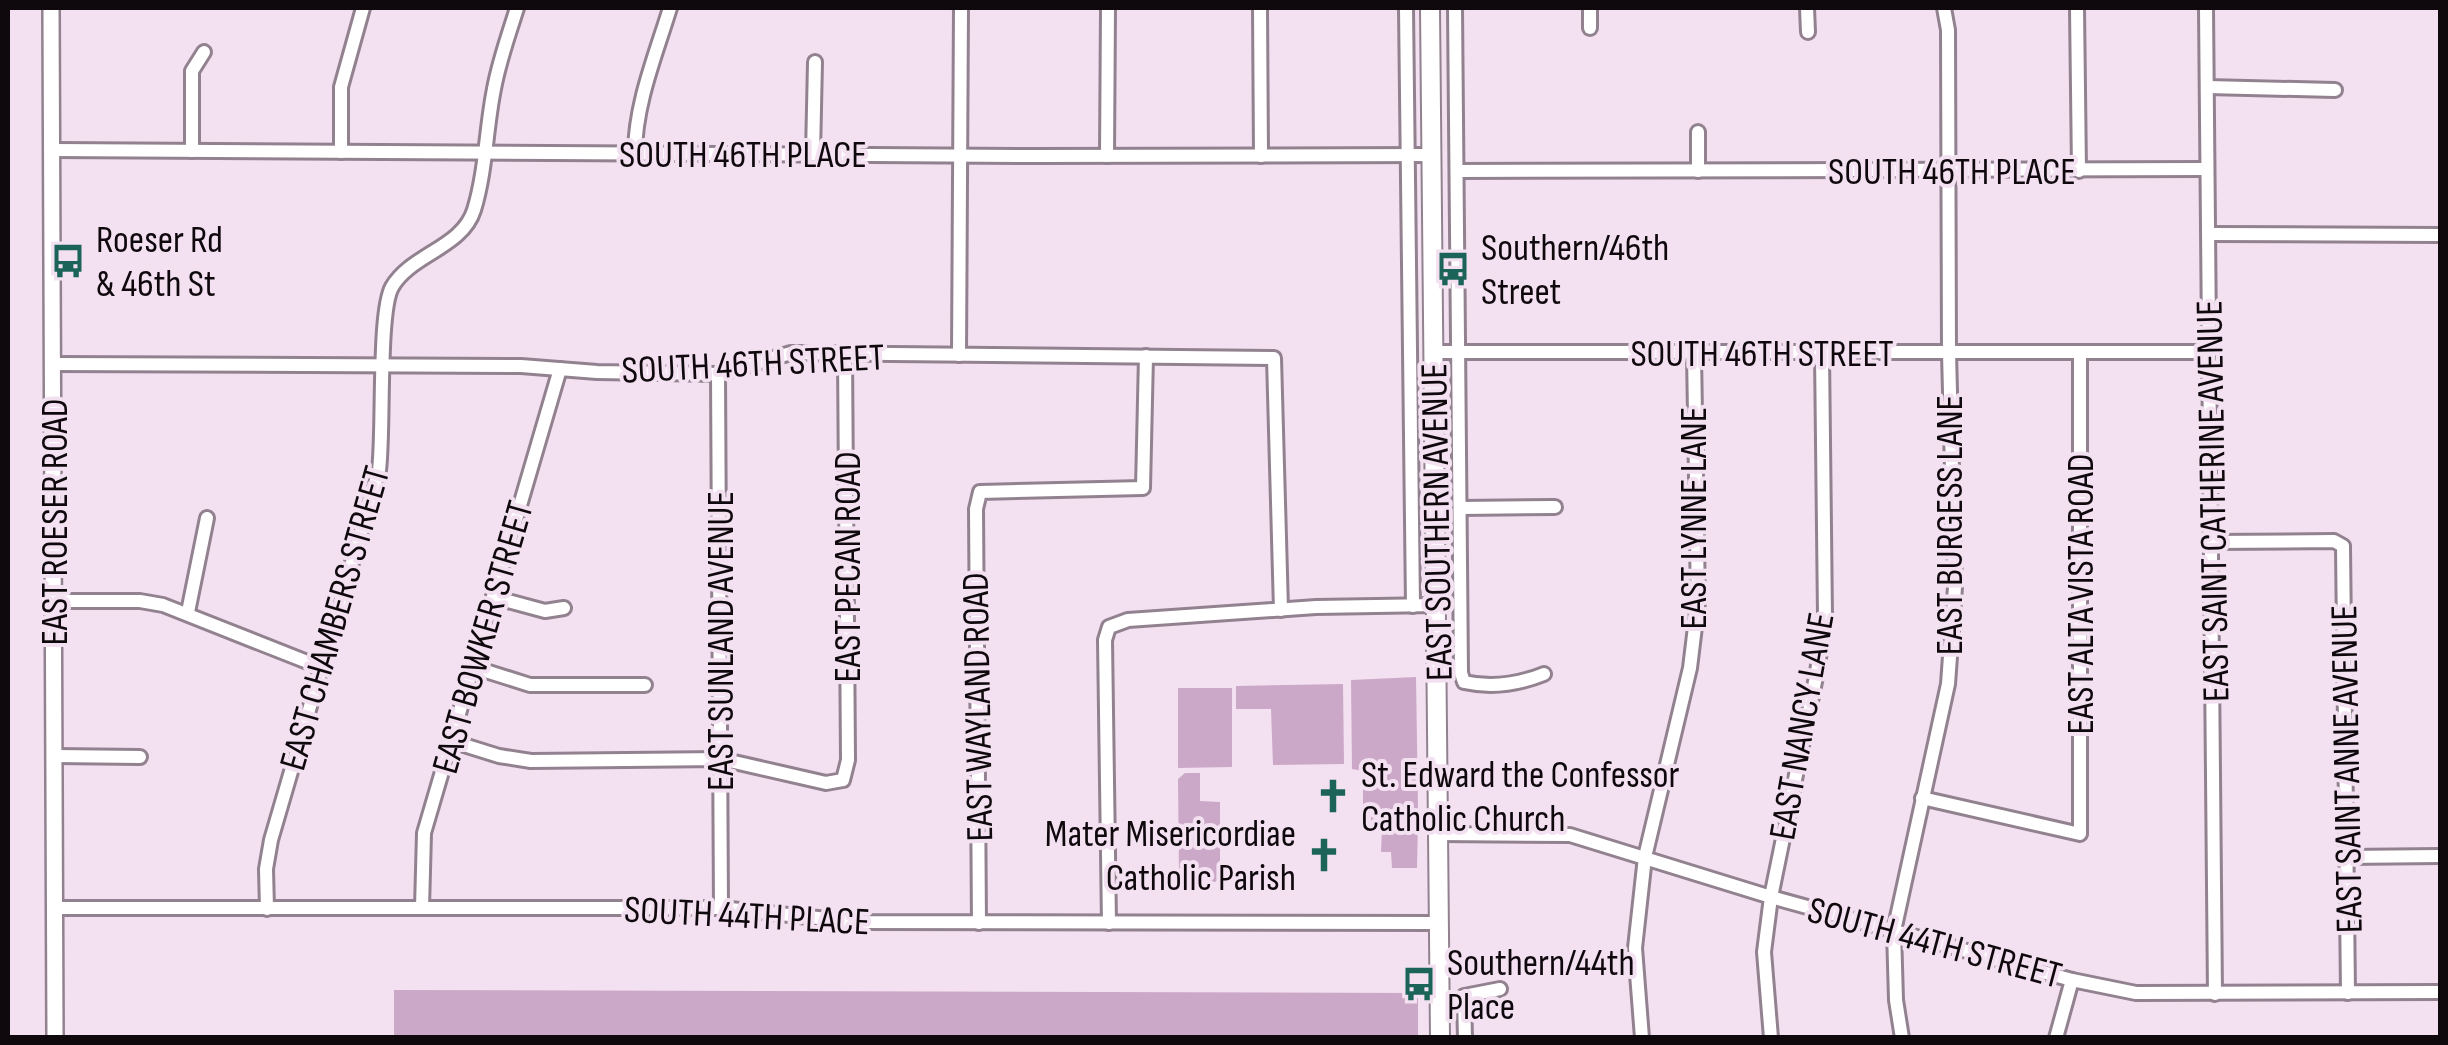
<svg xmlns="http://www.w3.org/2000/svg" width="2448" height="1045" font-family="'Sofia Sans Condensed',sans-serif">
<rect width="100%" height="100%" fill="#f3e1f1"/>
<g fill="#cba8c7">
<path d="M 1416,677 L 1418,808 L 1415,811 L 1363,809 L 1363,771 L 1352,769 L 1351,680 Z"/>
<path d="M 1343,684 L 1344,764 L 1273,765 L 1271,709 L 1236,709 L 1236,686 Z"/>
<path d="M 1178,688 L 1232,688 L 1232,767 L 1178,768 Z"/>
<path d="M 1185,773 L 1200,773 L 1200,801 L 1220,802 L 1220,878 L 1215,882 L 1179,876 L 1178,779 Z"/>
<path d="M 1407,812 L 1418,818 L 1417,868 L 1392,868 L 1391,852 L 1381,852 L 1382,828 L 1371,827 L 1371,814 Z"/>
<path d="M 394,990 L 1407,993 L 1418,994 L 1418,1037 L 394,1038 Z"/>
</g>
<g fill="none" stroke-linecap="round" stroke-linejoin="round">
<g stroke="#928290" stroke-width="18">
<g id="minor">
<path d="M 1260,8 L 1261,156"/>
<path d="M 1406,8 L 1413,606"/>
<path d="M 1455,8 L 1461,673 L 1464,682 C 1491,688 1519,684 1544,674"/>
<path d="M 1590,8 L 1590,28"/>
<path d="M 1807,8 L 1808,32"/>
<path d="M 2077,8 L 2079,171"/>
<path d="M 2206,8 L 2215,994"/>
<path d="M 2207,87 L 2335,90"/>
<path d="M 53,150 L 1033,156 L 1432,155"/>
<path d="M 192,151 L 192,71 L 204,52"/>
<path d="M 341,152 L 341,87 L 363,8"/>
<path d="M 635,154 C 635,104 656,54 670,8"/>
<path d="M 813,154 L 815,62"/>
<path d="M 1107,156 L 1108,8"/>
<path d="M 1458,171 L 2207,169"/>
<path d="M 1698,171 L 1698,132"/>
<path d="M 2210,234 L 2440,235"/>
<path d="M 1434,352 L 2210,352"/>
<path d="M 959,355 L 961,8"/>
<path d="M 52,364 L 521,366 L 597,372 L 718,374 L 791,353 L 1274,358 L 1281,610"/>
<path d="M 718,374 L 721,908"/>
<path d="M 1460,508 L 1555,507"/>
<path d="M 2212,542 L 2334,541 L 2343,546 L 2348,993"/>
<path d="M 493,597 L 545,611 L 564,608"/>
<path d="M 55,601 L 140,601 L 163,605 L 320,667"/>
<path d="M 188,612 L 207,518"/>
<path d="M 473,667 L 530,685 L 645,685"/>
<path d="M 451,741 L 499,756 L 531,761 L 721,759 L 826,783 L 843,780 L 848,760 L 845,354"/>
<path d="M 55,756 L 140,757"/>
<path d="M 1922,798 L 2080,834 L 2080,353"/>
<path d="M 1438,834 L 1570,835 L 1771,897 L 2072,980 L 2136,993 L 2440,992"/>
<path d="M 2346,857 L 2440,856"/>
<path d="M 56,908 L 721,908 L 857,922 L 1439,923"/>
<path d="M 422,908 L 424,833 L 560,369"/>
<path d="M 267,909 L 266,869 L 271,840 L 379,470 C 384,432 378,312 392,287 C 411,254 462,248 474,210 C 486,171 486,128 494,89 C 499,61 509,34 517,8"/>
<path d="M 979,923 L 976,509 L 980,492 L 1143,488 L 1146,356"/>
<path d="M 1109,923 L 1105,640 L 1109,627 L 1128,620 L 1316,607 L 1436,605"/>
<path d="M 1465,1038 L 1464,996 L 1500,989"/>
<path d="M 1642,1038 L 1635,948 L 1645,857 L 1690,668 L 1698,602 L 1694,353"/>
<path d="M 1771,1038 L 1764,952 L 1771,897 L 1817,672 L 1825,616 L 1822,353"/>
<path d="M 1902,1038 L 1896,1000 L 1894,931 L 1948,684 L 1955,587 L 1949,353 L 1948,30 L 1944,8"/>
<path d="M 2056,1038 L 2072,980"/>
</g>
</g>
<g stroke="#928290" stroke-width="20">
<path id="tertiary" d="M 51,8 L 55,1038"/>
</g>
<g stroke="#928290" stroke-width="22">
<path id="secondary" d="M 1430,8 L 1440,1038"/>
</g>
<use href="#minor" stroke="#fff" stroke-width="12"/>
<use href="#tertiary" stroke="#fff" stroke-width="15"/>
<use href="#secondary" stroke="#fff" stroke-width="18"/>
</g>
<defs>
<g id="bus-bare" transform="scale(2.7)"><path d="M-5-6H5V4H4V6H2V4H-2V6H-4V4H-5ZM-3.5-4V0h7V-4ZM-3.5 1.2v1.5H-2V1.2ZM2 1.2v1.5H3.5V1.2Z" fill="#1c6459" stroke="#f3e1f1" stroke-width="2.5" paint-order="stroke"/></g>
<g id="church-bare" transform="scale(2.7)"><path d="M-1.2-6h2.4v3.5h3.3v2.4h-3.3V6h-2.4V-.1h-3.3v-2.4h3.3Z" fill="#1c6459" stroke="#f3e1f1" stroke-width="2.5" paint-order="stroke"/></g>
</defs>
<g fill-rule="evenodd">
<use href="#bus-bare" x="68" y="261"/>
<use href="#bus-bare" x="1453" y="269"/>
<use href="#church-bare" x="1333" y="796"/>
<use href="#church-bare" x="1324" y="855"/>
<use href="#bus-bare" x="1419" y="984"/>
</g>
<g text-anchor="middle" stroke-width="8" stroke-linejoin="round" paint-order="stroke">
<g font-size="38" fill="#0f090e" stroke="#f3e1f1">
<text x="743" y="167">SOUTH 46TH PLACE</text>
<text x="1952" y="184">SOUTH 46TH PLACE</text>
<text x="1762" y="366">SOUTH 46TH STREET</text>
<text transform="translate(753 363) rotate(-3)" y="13">SOUTH 46TH STREET</text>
<text transform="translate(2212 501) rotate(-91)" y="13">EAST SAINT CATHERINE AVENUE</text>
<text transform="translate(1693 518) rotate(-90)" y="13">EAST LYNNE LANE</text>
<text transform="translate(54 522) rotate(-90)" y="13">EAST ROESER ROAD</text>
<text transform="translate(1436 522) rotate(-91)" y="13">EAST SOUTHERN AVENUE</text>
<text transform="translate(1949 525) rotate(-90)" y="13">EAST BURGESS LANE</text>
<text transform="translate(847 567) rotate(-90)" y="13">EAST PECAN ROAD</text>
<text transform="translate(2080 594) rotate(-90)" y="13">EAST ALTA VISTA ROAD</text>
<text transform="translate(334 618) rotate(-74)" y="13">EAST CHAMBERS STREET</text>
<text transform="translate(482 637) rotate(-74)" y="13">EAST BOWKER STREET</text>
<text transform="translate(720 641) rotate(-90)" y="13">EAST SUNLAND AVENUE</text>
<text transform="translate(977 707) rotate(-91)" y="13">EAST WAYLAND ROAD</text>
<text transform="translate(1801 726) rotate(-80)" y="13">EAST NANCY LANE</text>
<text transform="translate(2346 769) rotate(-91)" y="13">EAST SAINT ANNE AVENUE</text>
<text transform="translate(747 915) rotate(3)" y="13">SOUTH 44TH PLACE</text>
<text transform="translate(1935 942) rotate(15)" y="13">SOUTH 44TH STREET</text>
</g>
<g font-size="38" fill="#0f090e" stroke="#f3e1f1" text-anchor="start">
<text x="96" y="252">Roeser Rd<tspan x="96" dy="44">&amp; 46th St</tspan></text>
<text x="1481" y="260">Southern/46th<tspan x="1481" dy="44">Street</tspan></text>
<text x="1361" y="787">St. Edward the Confessor<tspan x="1361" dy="44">Catholic Church</tspan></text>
<text x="1296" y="846" text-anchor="end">Mater Misericordiae<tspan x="1296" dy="44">Catholic Parish</tspan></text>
<text x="1447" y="975">Southern/44th<tspan x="1447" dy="44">Place</tspan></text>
</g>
</g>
<rect width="2448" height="1045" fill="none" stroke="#0f090e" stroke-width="20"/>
</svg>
